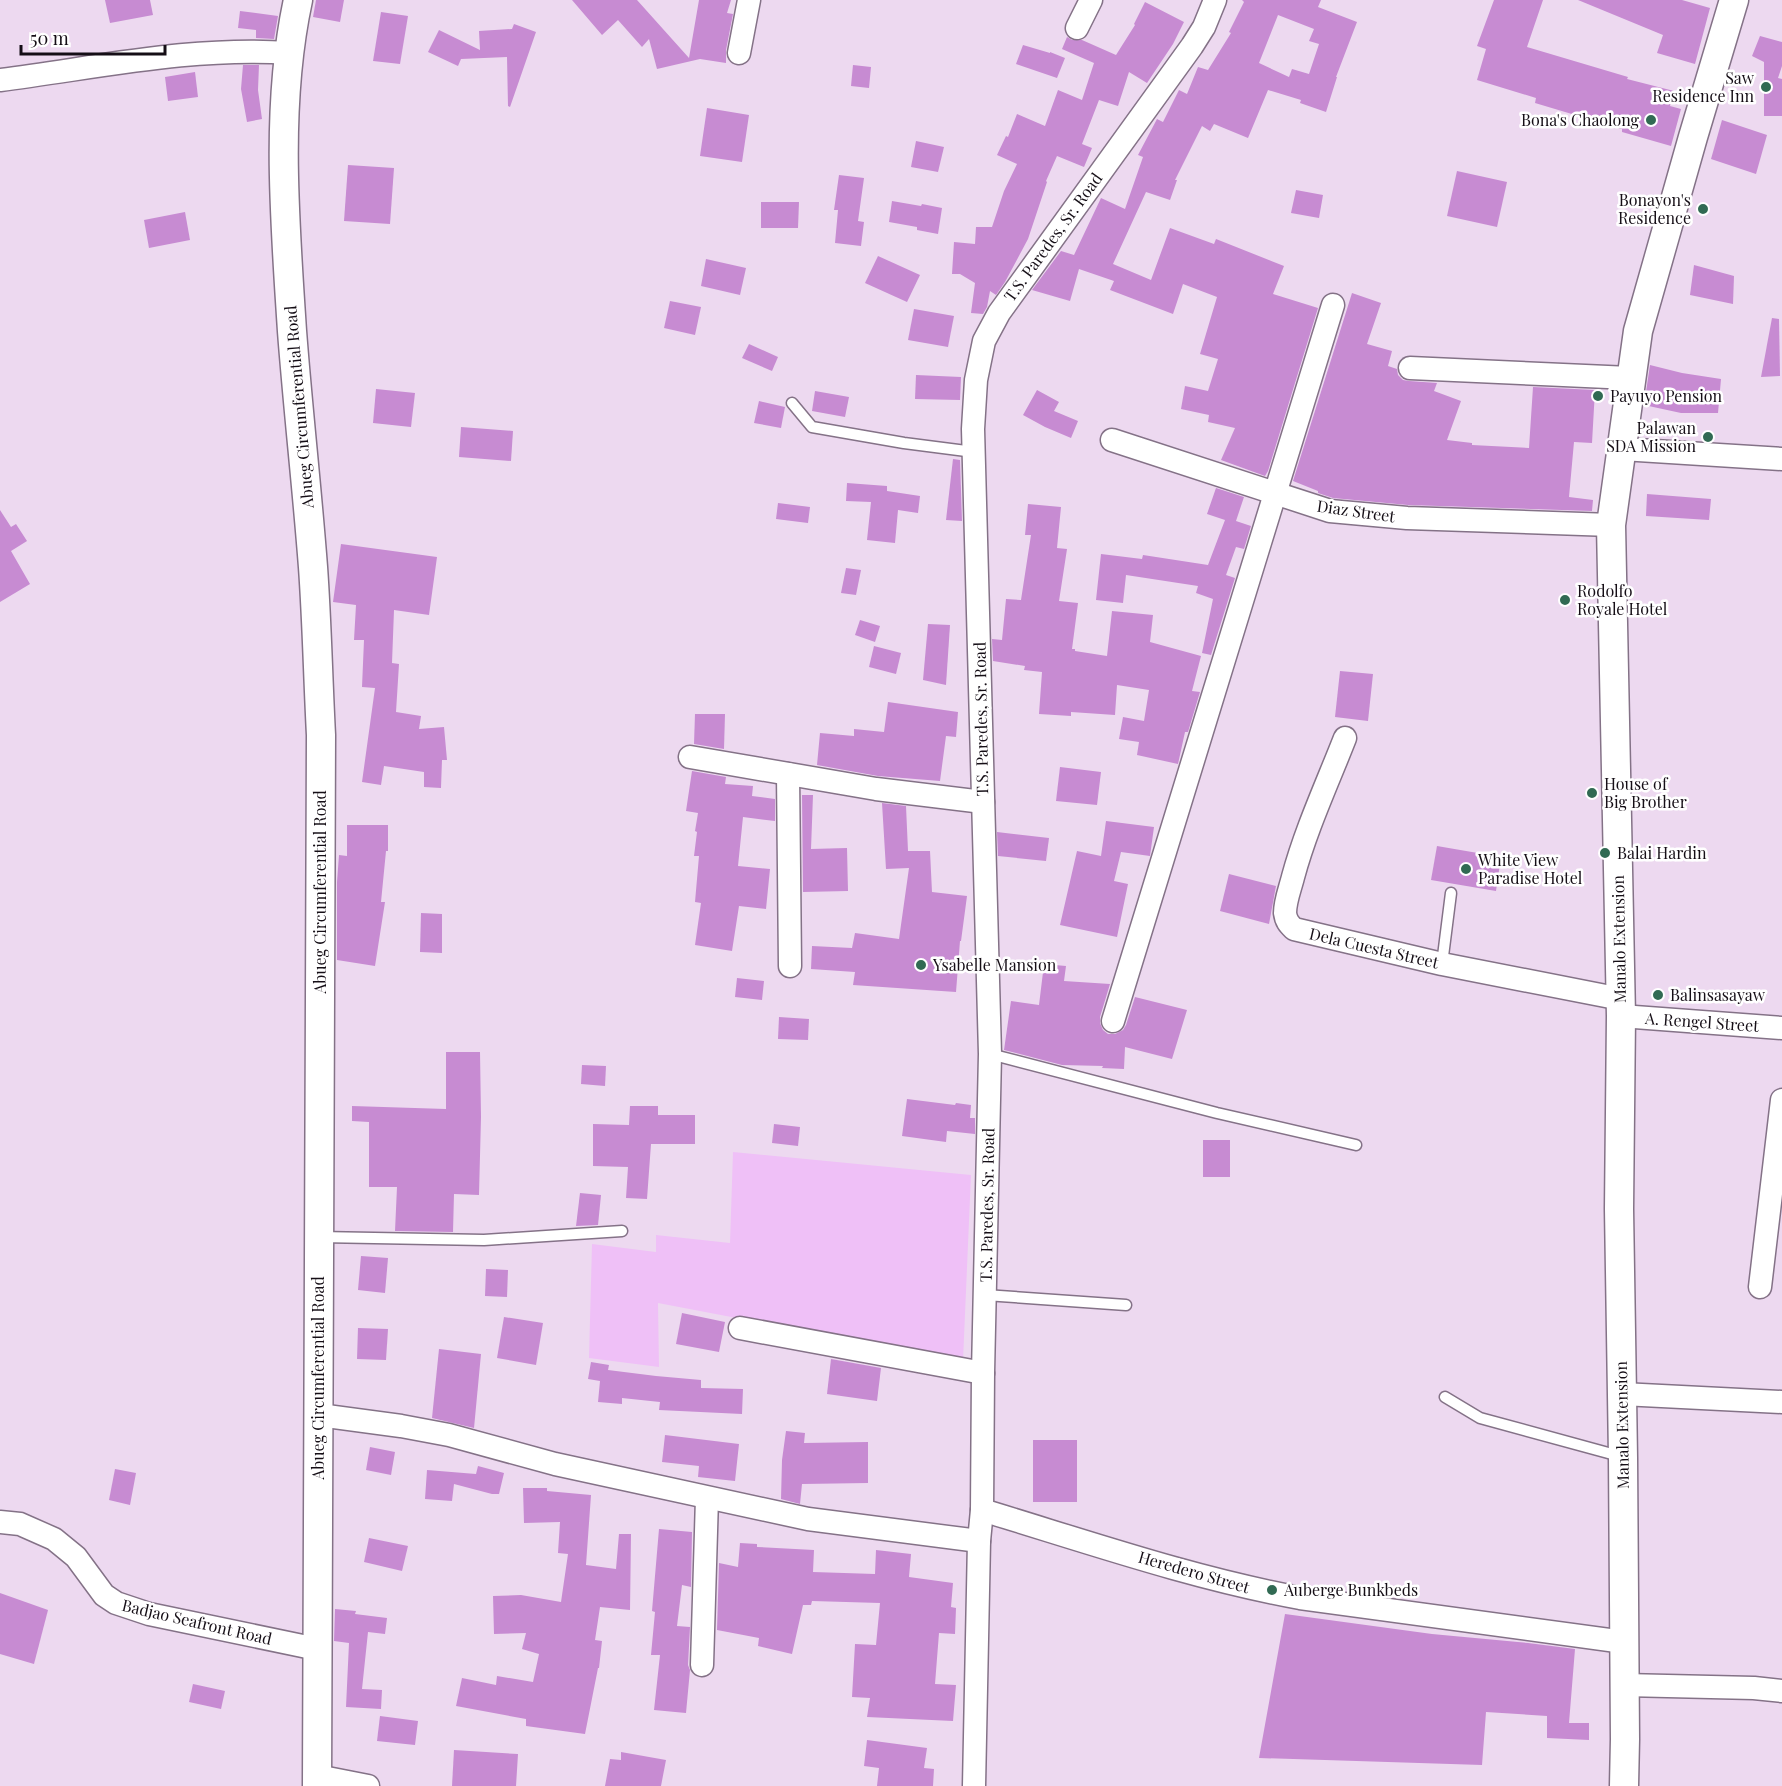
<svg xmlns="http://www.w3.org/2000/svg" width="1782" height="1786" font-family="'Playfair Display',serif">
<rect width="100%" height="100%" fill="#edd9f0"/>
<path fill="#efc0f7" d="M 733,1152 L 971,1175 L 963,1361 L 658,1303 L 659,1367 L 589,1358 L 592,1244 L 656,1252 L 656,1235 L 730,1243 Z"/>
<g fill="#c78bd2" fill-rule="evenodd">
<path d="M 105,0 L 150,0 L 153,15 L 110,23 Z"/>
<path d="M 316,0 L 344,0 L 340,22 L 313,17 Z"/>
<path d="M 572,0 L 637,0 L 689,58 L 699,0 L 731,0 L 727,13 L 733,14 L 726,50 L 726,63 L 700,59 L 657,69 L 649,39 L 642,47 L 618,20 L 602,35 Z"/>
<path d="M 1242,0 L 1321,0 L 1318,7 L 1357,22 L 1336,77 L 1337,77 L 1326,112 L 1300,103 L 1301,100 L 1268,90 L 1248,138 L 1214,124 L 1210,131 L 1202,126 L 1175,180 L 1177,180 L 1170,200 L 1146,192 L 1113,264 L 1151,280 L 1170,228 L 1214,244 L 1216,239 L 1284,266 L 1273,294 L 1318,308 L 1268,471 L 1265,476 L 1221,460 L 1235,428 L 1208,422 L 1209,415 L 1181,409 L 1185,386 L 1208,391 L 1218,359 L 1200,354 L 1217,297 L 1183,284 L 1173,314 L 1110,290 L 1114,281 L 1079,269 L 1070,301 L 1032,290 L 1061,251 L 1074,255 L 1101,198 L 1125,209 L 1143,157 L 1138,155 L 1157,119 L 1163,122 L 1179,90 L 1187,94 L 1198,67 L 1208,70 L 1231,33 L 1229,32 L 1244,2 ZM 1278,15 L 1314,29 L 1309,41 L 1319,44 L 1309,74 L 1292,69 L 1289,77 L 1259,63 Z"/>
<path d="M 1494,0 L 1543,0 L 1527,47 L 1628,77 L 1627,79 L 1674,91 L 1670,106 L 1681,109 L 1671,146 L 1622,132 L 1622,129 L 1535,103 L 1536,98 L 1477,80 L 1486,49 L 1477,46 Z"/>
<path d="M 1578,0 L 1682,0 L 1710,8 L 1695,64 L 1657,53 L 1663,35 Z"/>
<path d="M 1145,2 L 1184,22 L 1173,44 L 1147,83 L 1129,72 L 1118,106 L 1099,100 L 1082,144 L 1092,148 L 1084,167 L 1057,156 L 1046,181 L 1047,182 L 1028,239 L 1005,282 L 996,295 L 990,291 L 987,307 L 983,314 L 971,313 L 975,283 L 960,274 L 952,274 L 954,242 L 975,244 L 976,227 L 992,227 L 1004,191 L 1017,164 L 997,155 L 1006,136 L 1008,137 L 1017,114 L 1045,126 L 1058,90 L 1082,100 L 1094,63 L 1062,49 L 1067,37 L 1072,40 L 1082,40 L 1116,55 L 1135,25 L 1134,24 Z"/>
<path d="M 240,11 L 278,16 L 274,39 L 256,38 L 256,30 L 238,28 Z"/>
<path d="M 381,12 L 408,16 L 400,64 L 373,61 Z"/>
<path d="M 514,24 L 536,32 L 510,107 L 508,106 L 507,57 L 461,59 L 458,66 L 428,52 L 439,30 L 480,50 L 479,31 L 512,29 Z"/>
<path d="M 1760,36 L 1782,42 L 1782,66 L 1778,78 L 1782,79 L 1782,116 L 1764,116 L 1764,62 L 1752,56 Z"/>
<path d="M 1023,45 L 1050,53 L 1050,52 L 1065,58 L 1057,78 L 1016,64 Z"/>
<path d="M 243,65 L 259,65 L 258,90 L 262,119 L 247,122 L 241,89 Z"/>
<path d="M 853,65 L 871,67 L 869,88 L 851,86 Z"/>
<path d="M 195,72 L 198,97 L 168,101 L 165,77 Z"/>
<path d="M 707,108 L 749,115 L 742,162 L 700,156 Z"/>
<path d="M 1722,120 L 1767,135 L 1756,174 L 1711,159 Z"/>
<path d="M 916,141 L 944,147 L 938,172 L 911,167 Z"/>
<path d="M 348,165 L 394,168 L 390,224 L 344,221 Z"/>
<path d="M 1457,171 L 1507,182 L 1497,227 L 1447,216 Z"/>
<path d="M 839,175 L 864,178 L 858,221 L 864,222 L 861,246 L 835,243 L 838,210 L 834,210 Z"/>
<path d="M 1296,190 L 1323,195 L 1319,218 L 1291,213 Z"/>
<path d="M 892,201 L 921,206 L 922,204 L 942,208 L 938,234 L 917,230 L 917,227 L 889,222 Z"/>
<path d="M 761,202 L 799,202 L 798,228 L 761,228 Z"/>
<path d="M 185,212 L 190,240 L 149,248 L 144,220 Z"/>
<path d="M 878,256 L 920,275 L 907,302 L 865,283 Z"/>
<path d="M 706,259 L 746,268 L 740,295 L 701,286 Z"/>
<path d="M 1694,265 L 1734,276 L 1733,304 L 1690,295 Z"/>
<path d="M 1352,293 L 1381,303 L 1367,344 L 1392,351 L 1388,366 L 1397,369 L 1398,375 L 1403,380 L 1409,381 L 1437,383 L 1434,391 L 1461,401 L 1447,440 L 1472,443 L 1472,445 L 1529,448 L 1533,387 L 1595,390 L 1592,443 L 1574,442 L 1569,497 L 1593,500 L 1592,511 L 1408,505 L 1333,498 L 1318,493 L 1318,491 L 1293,481 Z"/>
<path d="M 670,301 L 701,307 L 695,335 L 664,328 Z"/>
<path d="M 914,309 L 954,316 L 948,347 L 908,340 Z"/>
<path d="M 1772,318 L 1779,319 L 1780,376 L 1761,377 Z"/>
<path d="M 749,344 L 778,357 L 772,371 L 742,358 Z"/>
<path d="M 1650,365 L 1682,373 L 1721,379 L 1718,413 L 1681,413 L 1644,405 Z"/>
<path d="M 916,375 L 961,377 L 960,400 L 915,399 Z"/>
<path d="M 376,389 L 415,393 L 411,427 L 373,423 Z"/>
<path d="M 1037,390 L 1059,402 L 1054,411 L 1078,421 L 1071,438 L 1045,427 L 1023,415 Z"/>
<path d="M 815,391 L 849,397 L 845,417 L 812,411 Z"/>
<path d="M 759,401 L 785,407 L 781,428 L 754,423 Z"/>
<path d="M 461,427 L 513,431 L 511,461 L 459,457 Z"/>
<path d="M 953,459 L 960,460 L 962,521 L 946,520 Z"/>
<path d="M 847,483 L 887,486 L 887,491 L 920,496 L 918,513 L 898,510 L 895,543 L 867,540 L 871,502 L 846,501 Z"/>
<path d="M 1216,488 L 1244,497 L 1236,521 L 1251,526 L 1244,549 L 1236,547 L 1226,575 L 1235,578 L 1211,655 L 1202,653 L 1213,599 L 1196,593 L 1198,586 L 1126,575 L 1123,603 L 1096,600 L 1101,554 L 1142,559 L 1143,555 L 1208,565 L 1225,520 L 1207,514 Z"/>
<path d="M 1647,494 L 1711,499 L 1709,520 L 1646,516 Z"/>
<path d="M 778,503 L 810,507 L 808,523 L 776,519 Z"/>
<path d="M 1028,504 L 1061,507 L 1057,548 L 1067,549 L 1059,601 L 1078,603 L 1072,649 L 1075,649 L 1075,651 L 1107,656 L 1112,611 L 1153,615 L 1150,642 L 1201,656 L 1192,691 L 1200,692 L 1188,732 L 1185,732 L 1178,764 L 1137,755 L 1139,742 L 1119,739 L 1123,717 L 1144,721 L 1149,690 L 1117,685 L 1115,715 L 1071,712 L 1071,716 L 1039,714 L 1042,672 L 1024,670 L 1025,666 L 993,661 L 992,639 L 1002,640 L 1006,599 L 1021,600 L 1031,535 L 1025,535 Z"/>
<path d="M 0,510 L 11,527 L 16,524 L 27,541 L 11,551 L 30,584 L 0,602 Z"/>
<path d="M 341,544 L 437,557 L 429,615 L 394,610 L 392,663 L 399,664 L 396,712 L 421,716 L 419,729 L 444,727 L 447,760 L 442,760 L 441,788 L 424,787 L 424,772 L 384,766 L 381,785 L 362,782 L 375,688 L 362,687 L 364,640 L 354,640 L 356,605 L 333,602 Z"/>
<path d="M 846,568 L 861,570 L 856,595 L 841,593 Z"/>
<path d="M 860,620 L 880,626 L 875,642 L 855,635 Z"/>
<path d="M 928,624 L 950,625 L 946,685 L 923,680 Z"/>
<path d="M 874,646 L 901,653 L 896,674 L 869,667 Z"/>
<path d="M 1340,671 L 1373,674 L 1368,721 L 1335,717 Z"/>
<path d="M 888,702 L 958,712 L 956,737 L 946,736 L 940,781 L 878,776 L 817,765 L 820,733 L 854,736 L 854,729 L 884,732 Z"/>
<path d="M 695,714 L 725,714 L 724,749 L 694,744 Z"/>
<path d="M 1060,767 L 1101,772 L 1097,805 L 1056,801 Z"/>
<path d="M 692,771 L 726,777 L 725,784 L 753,786 L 752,796 L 775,799 L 775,821 L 743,817 L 738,866 L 770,869 L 766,909 L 739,906 L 732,951 L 695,945 L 701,903 L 695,902 L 699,856 L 694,856 L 697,832 L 695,831 L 698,813 L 686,811 Z"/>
<path d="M 802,795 L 813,795 L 811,849 L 847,848 L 848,891 L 803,892 Z"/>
<path d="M 882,803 L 906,806 L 908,851 L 930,851 L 932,892 L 967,896 L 961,941 L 960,941 L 956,992 L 853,985 L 855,972 L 811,969 L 812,946 L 852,948 L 855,933 L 899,939 L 909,868 L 886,869 Z"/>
<path d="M 1106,821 L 1154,827 L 1150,856 L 1121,852 L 1114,881 L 1128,884 L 1117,937 L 1060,925 L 1077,851 L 1101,856 Z"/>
<path d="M 347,825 L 388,825 L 388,851 L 386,851 L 381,902 L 385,902 L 375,966 L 337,960 L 337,882 L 339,855 L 347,856 Z"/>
<path d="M 997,832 L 1049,838 L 1046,861 L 998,856 Z"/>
<path d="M 1437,846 L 1501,857 L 1496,891 L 1431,880 Z"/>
<path d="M 1229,874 L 1276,886 L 1269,924 L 1220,911 Z"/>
<path d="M 421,913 L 442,914 L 442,953 L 420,952 Z"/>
<path d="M 1044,964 L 1066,966 L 1064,981 L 1110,984 L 1100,1017 L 1100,1023 L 1103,1030 L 1108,1034 L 1115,1034 L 1123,1030 L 1126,1025 L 1135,997 L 1187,1010 L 1172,1059 L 1125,1047 L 1124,1069 L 1102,1068 L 1103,1066 L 1062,1065 L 1004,1050 L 1011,1001 L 1039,1005 Z"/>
<path d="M 737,978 L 764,981 L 762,1000 L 735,997 Z"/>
<path d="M 779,1017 L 809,1019 L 808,1040 L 778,1039 Z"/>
<path d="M 446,1052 L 480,1052 L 481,1117 L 479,1195 L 454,1194 L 453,1232 L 395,1231 L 397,1187 L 369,1187 L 369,1122 L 352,1121 L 352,1106 L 446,1109 Z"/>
<path d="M 582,1065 L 606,1066 L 605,1086 L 581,1084 Z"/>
<path d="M 907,1099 L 955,1105 L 956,1103 L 971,1105 L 970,1118 L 975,1118 L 975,1134 L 947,1131 L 946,1142 L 902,1136 Z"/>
<path d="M 630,1106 L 658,1106 L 658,1115 L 695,1115 L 695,1144 L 651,1144 L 647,1199 L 626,1198 L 628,1167 L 593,1166 L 593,1124 L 629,1125 Z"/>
<path d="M 774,1124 L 800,1127 L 798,1146 L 772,1143 Z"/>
<rect x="1203" y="1140" width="27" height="37"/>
<path d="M 580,1193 L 601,1195 L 598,1225 L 576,1226 Z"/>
<path d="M 361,1256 L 388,1258 L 385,1293 L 358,1290 Z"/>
<path d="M 486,1269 L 508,1270 L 507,1297 L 485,1296 Z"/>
<path d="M 682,1313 L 725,1322 L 719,1352 L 676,1344 Z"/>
<path d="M 504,1317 L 543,1323 L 536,1365 L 497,1358 Z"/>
<path d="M 358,1328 L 388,1329 L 386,1360 L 357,1359 Z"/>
<path d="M 439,1349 L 481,1354 L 474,1428 L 432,1418 Z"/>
<path d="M 831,1359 L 881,1368 L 877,1401 L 827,1394 Z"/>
<path d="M 591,1362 L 609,1365 L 608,1370 L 656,1376 L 701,1380 L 701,1388 L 743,1389 L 742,1414 L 659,1410 L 660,1402 L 622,1398 L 622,1404 L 598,1402 L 600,1381 L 588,1379 Z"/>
<path d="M 786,1431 L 805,1433 L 804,1443 L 868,1442 L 868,1483 L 802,1484 L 800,1504 L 781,1499 L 782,1460 Z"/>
<path d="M 665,1435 L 739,1444 L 735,1481 L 698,1477 L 699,1466 L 662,1462 Z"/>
<rect x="1033" y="1440" width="44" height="62"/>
<path d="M 370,1447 L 395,1452 L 391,1475 L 366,1470 Z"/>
<path d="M 478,1466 L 504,1473 L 499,1494 L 492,1494 L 454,1484 L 452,1501 L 425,1499 L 427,1470 L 476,1474 Z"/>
<path d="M 115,1469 L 136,1473 L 130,1505 L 109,1500 Z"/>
<path d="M 523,1488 L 547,1488 L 547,1491 L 591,1495 L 586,1565 L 616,1569 L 619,1534 L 631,1534 L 630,1610 L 600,1607 L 595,1640 L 602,1641 L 599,1668 L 598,1668 L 585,1734 L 526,1726 L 526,1719 L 456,1706 L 462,1678 L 496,1685 L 497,1676 L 533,1682 L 539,1654 L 522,1649 L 526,1633 L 494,1634 L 493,1596 L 521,1595 L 561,1602 L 568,1554 L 558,1553 L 560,1522 L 524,1523 Z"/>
<path d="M 659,1529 L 692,1532 L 691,1587 L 682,1585 L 677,1626 L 690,1627 L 688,1665 L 690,1670 L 686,1713 L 654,1710 L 660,1655 L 651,1655 L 655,1612 L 652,1611 Z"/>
<path d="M 369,1538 L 408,1546 L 402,1571 L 364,1562 Z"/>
<path d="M 740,1543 L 757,1544 L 757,1547 L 814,1550 L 813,1572 L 875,1574 L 876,1550 L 911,1554 L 909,1577 L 953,1583 L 951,1607 L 956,1608 L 955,1634 L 939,1633 L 935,1684 L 956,1685 L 953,1721 L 867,1717 L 870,1698 L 852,1697 L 855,1644 L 876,1645 L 880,1603 L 812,1601 L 811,1605 L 803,1605 L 792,1654 L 758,1646 L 759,1638 L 717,1630 L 719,1563 L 738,1567 Z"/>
<path d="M 0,1593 L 48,1610 L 34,1664 L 0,1654 Z"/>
<path d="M 335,1609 L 356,1611 L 355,1614 L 387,1618 L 385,1634 L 368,1632 L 362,1689 L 382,1690 L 381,1709 L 346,1707 L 349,1643 L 334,1641 Z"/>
<path d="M 1285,1614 L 1432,1634 L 1528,1643 L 1575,1649 L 1569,1723 L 1589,1723 L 1589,1740 L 1547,1738 L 1547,1716 L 1486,1712 L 1482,1765 L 1259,1758 Z"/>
<path d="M 193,1684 L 225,1691 L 221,1709 L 189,1702 Z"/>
<path d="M 380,1716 L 418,1721 L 415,1745 L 377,1741 Z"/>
<path d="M 867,1740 L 927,1748 L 924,1768 L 934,1769 L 933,1786 L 877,1786 L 879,1768 L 864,1766 Z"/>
<path d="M 454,1750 L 518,1754 L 516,1786 L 452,1786 Z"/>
<path d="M 621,1752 L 666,1760 L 661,1786 L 605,1786 L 610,1759 L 621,1760 Z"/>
</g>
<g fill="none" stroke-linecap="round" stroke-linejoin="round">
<g stroke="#847287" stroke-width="13">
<g id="service">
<path d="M 792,403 L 812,427 L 904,443 L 974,452"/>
<path d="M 1442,964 L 1451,893"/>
<path d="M 990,1054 L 1217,1113 L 1356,1145"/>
<path d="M 319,1237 L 484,1240 L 622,1231"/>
<path d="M 985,1295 L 1126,1305"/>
<path d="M 1445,1397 L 1480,1418 L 1623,1457"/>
</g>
</g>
<g stroke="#847287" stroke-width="25">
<g id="minor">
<path d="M 1077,28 L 1091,0"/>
<path d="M 739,53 L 749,0"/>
<path d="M 0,80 C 95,68 193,46 289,53"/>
<path d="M 1410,368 L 1630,378"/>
<path d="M 1112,440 L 1330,511 L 1407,518 L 1611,525"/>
<path d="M 1622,449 L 1782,459"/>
<path d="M 1345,738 C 1327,784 1306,829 1293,877 C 1290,889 1285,901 1285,913 C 1286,921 1289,924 1294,929 L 1442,964 L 1621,999"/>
<path d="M 690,757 L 876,789 L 983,802"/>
<path d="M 788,774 L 790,966"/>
<path d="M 1621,1016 L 1782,1028"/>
<path d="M 1113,1021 L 1333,305"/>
<path d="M 1760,1287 L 1782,1100"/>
<path d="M 740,1328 L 983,1373"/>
<path d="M 1622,1394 L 1782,1402"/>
<path d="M 319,1415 L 401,1426 L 449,1435 L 555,1464 L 808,1519 L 979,1541"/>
<path d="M 982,1510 C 1088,1542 1192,1578 1300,1598 L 1624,1642"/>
<path d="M 0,1522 L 20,1524 L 54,1539 L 76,1557 L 104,1595 L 116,1603 L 149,1614 L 317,1649"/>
<path d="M 702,1665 L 707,1498"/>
<path d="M 1624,1685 L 1754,1688 L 1782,1691"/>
<path d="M 317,1776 L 368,1786"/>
<path d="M 974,1786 L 979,1541 L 982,1510 L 983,1373 L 990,1054 L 973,429 L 976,380 L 984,341 L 999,313 L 1192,46 L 1204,27 L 1215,0"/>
</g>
</g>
<g stroke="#847287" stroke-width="31">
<g id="tertiary">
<path d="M 298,0 C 275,106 285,223 292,331 C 298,410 307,488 313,567 C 317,623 318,679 321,735 L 317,1786"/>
<path d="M 1624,1786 L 1625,1739 L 1623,1457 L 1619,1209 L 1621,1016 L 1611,525 L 1638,331 L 1693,137 L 1734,0"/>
</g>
</g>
<use href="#service" stroke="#fff" stroke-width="10"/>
<use href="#minor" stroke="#fff" stroke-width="22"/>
<use href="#tertiary" stroke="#fff" stroke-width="28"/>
</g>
<g fill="#316a53" stroke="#fff" stroke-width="2">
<circle cx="1766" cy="87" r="6"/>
<circle cx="1651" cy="120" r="6"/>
<circle cx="1703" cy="209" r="6"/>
<circle cx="1598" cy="396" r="6"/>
<circle cx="1708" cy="437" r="6"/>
<circle cx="1565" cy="600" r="6"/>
<circle cx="1592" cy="793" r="6"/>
<circle cx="1605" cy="853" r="6"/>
<circle cx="1466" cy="869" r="6"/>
<circle cx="921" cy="965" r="6"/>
<circle cx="1658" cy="995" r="6"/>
<circle cx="1272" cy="1590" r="6"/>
</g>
<g text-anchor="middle" stroke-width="5" stroke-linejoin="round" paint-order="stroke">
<g font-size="16" fill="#150e16" stroke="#fff" text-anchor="start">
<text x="1754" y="84" text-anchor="end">Saw<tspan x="1754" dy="18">Residence Inn</tspan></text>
<text x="1639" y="126" text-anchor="end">Bona's Chaolong</text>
<text x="1691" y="206" text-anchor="end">Bonayon's<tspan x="1691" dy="18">Residence</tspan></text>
<text x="1610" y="402">Payuyo Pension</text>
<text x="1696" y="434" text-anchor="end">Palawan<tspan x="1696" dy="18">SDA Mission</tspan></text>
<text x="1577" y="597">Rodolfo<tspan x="1577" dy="18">Royale Hotel</tspan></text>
<text x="1604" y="790">House of<tspan x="1604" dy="18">Big Brother</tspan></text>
<text x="1617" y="859">Balai Hardin</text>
<text x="1478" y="866">White View<tspan x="1478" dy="18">Paradise Hotel</tspan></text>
<text x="933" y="971">Ysabelle Mansion</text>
<text x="1670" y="1001">Balinsasayaw</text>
<text x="1284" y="1596">Auberge Bunkbeds</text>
</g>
<g font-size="16" fill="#150e16" stroke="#fff">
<text transform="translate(1053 237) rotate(-54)" y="6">T.S. Paredes, Sr. Road</text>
<text transform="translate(299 407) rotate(-95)" y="6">Abueg Circumferential Road</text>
<text transform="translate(1356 511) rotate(8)" y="6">Diaz Street</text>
<text transform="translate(981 719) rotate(-91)" y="6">T.S. Paredes, Sr. Road</text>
<text transform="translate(320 892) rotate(-90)" y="6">Abueg Circumferential Road</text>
<text transform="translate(1619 939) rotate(-91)" y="6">Manalo Extension</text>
<text transform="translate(1374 948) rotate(13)" y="6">Dela Cuesta Street</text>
<text transform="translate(1702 1022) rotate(4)" y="6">A. Rengel Street</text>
<text transform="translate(987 1205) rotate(-89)" y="6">T.S. Paredes, Sr. Road</text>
<text transform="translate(318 1378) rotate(-90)" y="6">Abueg Circumferential Road</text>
<text transform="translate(1622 1425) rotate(-91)" y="6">Manalo Extension</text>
<text transform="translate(1194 1572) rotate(16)" y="6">Heredero Street</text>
<text transform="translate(197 1622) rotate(13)" y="6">Badjao Seafront Road</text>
</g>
</g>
<path d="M21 45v9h144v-9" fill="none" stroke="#150e16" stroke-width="3"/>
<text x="30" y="45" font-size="18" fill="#150e16" stroke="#ffffff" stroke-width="4.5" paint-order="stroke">50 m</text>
</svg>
